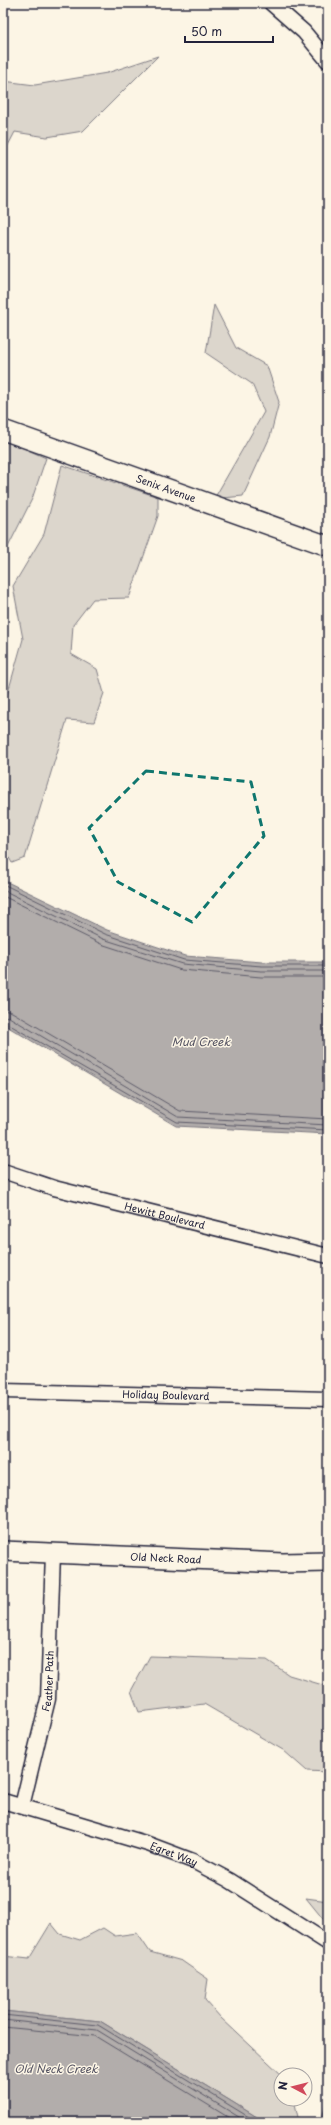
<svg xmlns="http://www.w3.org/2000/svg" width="331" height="2125" font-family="'Playpen Sans',sans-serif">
<rect width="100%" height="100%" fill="#fcf5e5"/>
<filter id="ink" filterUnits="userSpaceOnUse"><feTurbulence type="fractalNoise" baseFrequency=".025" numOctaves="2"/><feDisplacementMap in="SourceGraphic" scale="8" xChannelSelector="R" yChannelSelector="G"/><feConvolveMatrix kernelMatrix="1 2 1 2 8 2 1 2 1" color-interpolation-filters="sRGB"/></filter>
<g filter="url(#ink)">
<g fill="#dcd6cc" stroke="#7f7c84">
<path d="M 158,56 L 83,131 L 47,137 L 15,132 L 3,155 L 3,81 L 35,85 L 107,73 Z"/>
<path d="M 214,305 L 236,348 L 267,366 L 279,402 L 270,437 L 243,496 L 214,499 L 264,412 L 252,384 L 206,353 Z"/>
<path d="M 3,439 L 46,458 L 32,499 L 3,557 Z"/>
<path d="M 62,465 L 158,497 L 158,516 L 129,598 L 93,599 L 73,625 L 71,654 L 97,669 L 104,693 L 94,722 L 67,720 L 25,858 L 12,863 L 3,847 L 3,710 L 23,639 L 13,586 L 44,534 Z"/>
<path d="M 150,1656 L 267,1660 L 289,1675 L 326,1686 L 327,1772 L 307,1771 L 283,1750 L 204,1704 L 139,1712 L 131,1691 Z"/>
<path d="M 306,1898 L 328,1901 L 328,1925 Z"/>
<path d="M 51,1923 L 60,1934 L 80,1940 L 103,1928 L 115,1936 L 137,1933 L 150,1952 L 182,1961 L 208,1979 L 205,2000 L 221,2018 L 282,2075 L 281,2099 L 294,2099 L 299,2122 L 265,2122 L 100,2021 L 3,2011 L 3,1956 L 29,1959 Z"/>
</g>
<g fill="#b2adab" stroke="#78757e">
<path d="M 3,880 L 107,930 L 185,956 L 262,962 L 328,962 L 328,1134 L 176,1126 L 3,1024 Z"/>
<path d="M 3,2011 L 100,2021 L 265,2122 L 3,2122 Z"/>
<path d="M 328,2094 L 328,2122 L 321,2122 Z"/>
</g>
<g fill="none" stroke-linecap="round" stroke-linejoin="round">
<g stroke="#5c5a68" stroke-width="1">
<path d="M 3,884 L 105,934 L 184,960 L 262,966 L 328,966"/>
<path d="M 3,890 L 103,939 L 182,964 L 261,971 L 328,971"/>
<path d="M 3,896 L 101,944 L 181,970 L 261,977 L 328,977"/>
<path d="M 3,1010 L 12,1012 L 180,1111 L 328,1119"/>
<path d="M 3,1016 L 9,1017 L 178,1117 L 328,1125"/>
<path d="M 3,1021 L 177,1122 L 328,1130"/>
<path d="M 3,2015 L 98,2025 L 257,2122"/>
<path d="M 3,2020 L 97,2030 L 247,2122"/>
<path d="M 3,2027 L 95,2036 L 236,2122"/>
</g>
<g stroke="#22223b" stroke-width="17">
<g id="street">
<path d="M 271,3 L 304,32 L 328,61"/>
<path id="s1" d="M 3,1171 L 54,1188 L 328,1256"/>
<path id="s2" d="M 3,1391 L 328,1399"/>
<path id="s3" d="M 3,1801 L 148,1844 L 193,1861 L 229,1880 L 328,1943"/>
<path id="s4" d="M 22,1806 L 48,1699 L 53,1553"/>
</g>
</g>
<g stroke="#22223b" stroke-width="22">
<g id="secondary">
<path id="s5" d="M 3,430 L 328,546"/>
<path id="s6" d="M 3,1551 L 283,1563 L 328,1562"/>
</g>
</g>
<use href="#street" stroke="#fcf5e5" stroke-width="14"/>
<use href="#secondary" stroke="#fcf5e5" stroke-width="19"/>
</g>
</g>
<path fill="none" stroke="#0f766e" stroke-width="3" stroke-dasharray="8 5" stroke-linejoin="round" d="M 146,771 L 251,782 L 264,836 L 192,922 L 118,882 L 89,828 Z"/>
<g text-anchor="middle" stroke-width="3" stroke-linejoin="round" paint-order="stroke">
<g font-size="10" fill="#22223b" stroke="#fcf5e5">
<text dy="4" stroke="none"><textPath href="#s5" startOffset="173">Senix Avenue</textPath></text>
<text dy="4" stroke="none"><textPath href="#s1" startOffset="168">Hewitt Boulevard</textPath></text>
<text dy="4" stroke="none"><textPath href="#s2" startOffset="163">Holiday Boulevard</textPath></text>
<text dy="4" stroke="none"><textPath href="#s6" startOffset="163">Old Neck Road</textPath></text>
<text dy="4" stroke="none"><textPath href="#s4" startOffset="128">Feather Path</textPath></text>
<text dy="4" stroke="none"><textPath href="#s3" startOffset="179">Egret Way</textPath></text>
</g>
<g font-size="11" font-style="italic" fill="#545362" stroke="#fcf5e5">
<text x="201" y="1046">Mud Creek</text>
<text x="56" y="2073">Old Neck Creek</text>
</g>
</g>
<rect width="331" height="2125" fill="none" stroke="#fcf5e5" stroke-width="16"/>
<rect x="8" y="8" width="315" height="2109" fill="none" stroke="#22223b" stroke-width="1.5" filter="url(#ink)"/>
<g transform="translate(293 2087) rotate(277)"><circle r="19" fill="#fcf5e5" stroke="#a5a1a1"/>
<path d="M0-3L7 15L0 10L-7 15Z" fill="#d1495b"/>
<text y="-6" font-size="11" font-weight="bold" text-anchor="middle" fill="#22223b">N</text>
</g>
<path d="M185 36v6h88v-6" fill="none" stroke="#22223b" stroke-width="2"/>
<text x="191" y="36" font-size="12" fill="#22223b" stroke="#fcf5e5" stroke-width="3" paint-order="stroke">50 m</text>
</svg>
